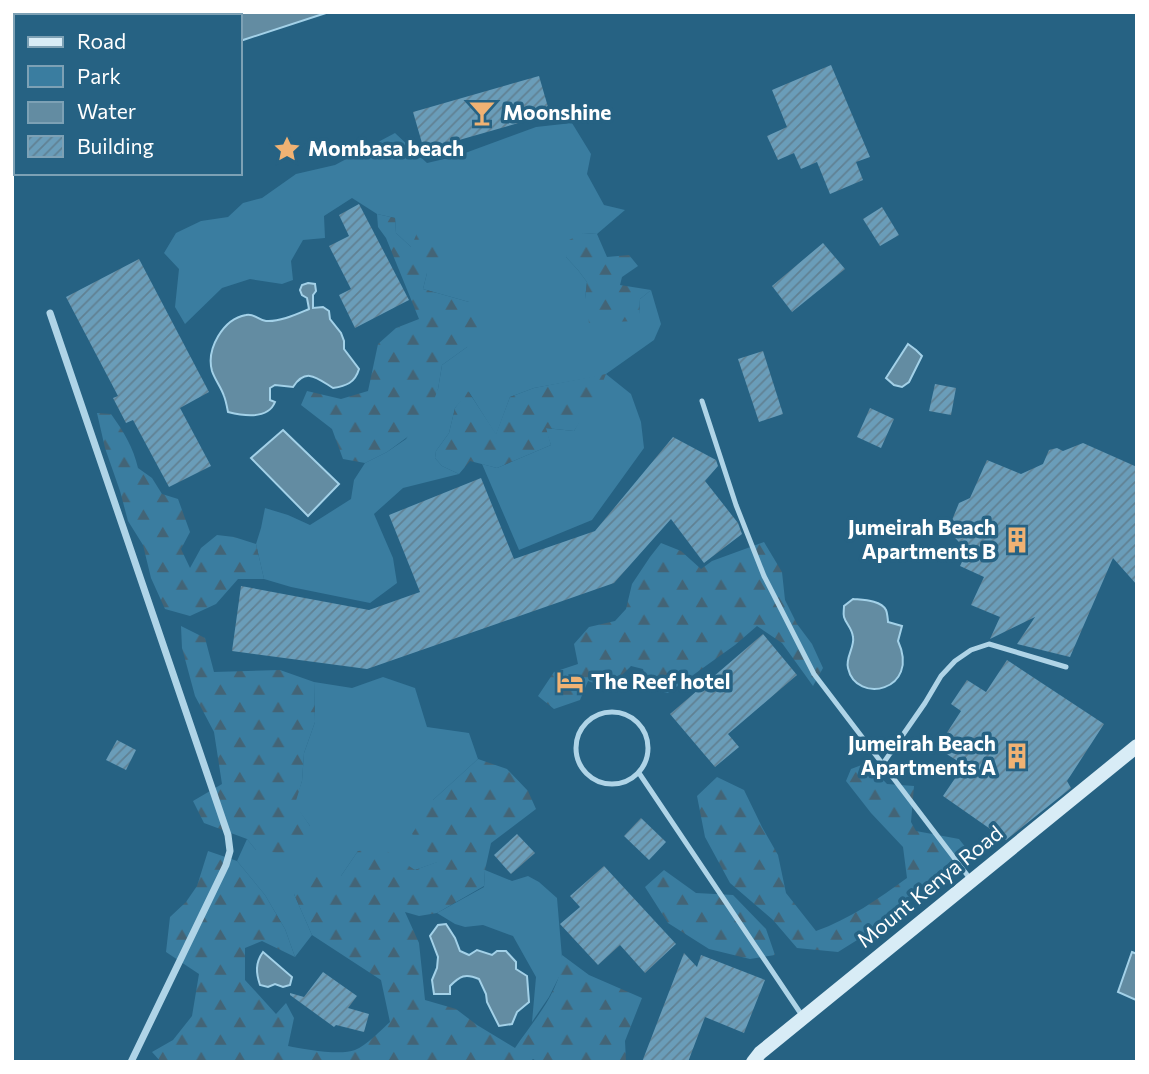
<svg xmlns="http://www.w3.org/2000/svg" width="1149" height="1074" font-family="Commissioner,sans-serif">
<defs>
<pattern id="forest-firs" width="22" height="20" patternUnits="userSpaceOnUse" patternTransform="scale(1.75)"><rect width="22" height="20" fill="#3a7da0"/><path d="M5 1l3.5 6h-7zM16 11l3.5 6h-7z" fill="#436476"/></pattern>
<pattern id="building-hatch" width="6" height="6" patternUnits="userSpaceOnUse" patternTransform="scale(1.75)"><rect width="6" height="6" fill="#6a9db9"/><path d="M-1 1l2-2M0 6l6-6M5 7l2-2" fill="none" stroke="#608193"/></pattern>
</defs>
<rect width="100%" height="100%" fill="#266283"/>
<g fill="#3a7da0">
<path d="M 572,123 L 591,154 L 587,174 L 604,205 L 625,210 L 597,234 L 583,233 L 566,257 L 578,270 L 587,282 L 585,299 L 639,314 L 640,299 L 651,290 L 661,324 L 654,340 L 606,374 L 631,394 L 641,422 L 644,448 L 592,520 L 519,550 L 482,464 L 497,468 L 551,445 L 545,428 L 574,431 L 605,375 L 534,388 L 510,397 L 496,435 L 469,392 L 455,408 L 449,433 L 436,451 L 435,458 L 442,466 L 459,474 L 403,488 L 374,514 L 393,558 L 397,583 L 370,603 L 291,587 L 264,579 L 256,544 L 261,528 L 265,508 L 288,515 L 310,525 L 351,499 L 354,480 L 365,463 L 387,452 L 406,439 L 438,389 L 442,365 L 467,347 L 469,302 L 423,289 L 427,273 L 411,247 L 396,233 L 395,218 L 377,214 L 352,198 L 324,216 L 325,238 L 303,240 L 291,261 L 293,280 L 282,284 L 250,279 L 222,288 L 185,324 L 175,307 L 179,269 L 164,253 L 176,233 L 201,221 L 228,217 L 243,203 L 262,198 L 296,174 L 335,165 L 395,133 L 427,163 L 457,156 L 536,127 Z"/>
<path d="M 383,677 L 415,688 L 427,727 L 469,733 L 478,759 L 433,800 L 438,862 L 415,870 L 358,851 L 341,876 L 294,894 L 312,935 L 295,957 L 285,929 L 265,895 L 237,861 L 247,839 L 256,850 L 310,826 L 294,804 L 302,781 L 304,753 L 315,722 L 314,682 L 352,688 Z"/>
<path d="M 485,870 L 512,881 L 528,876 L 539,882 L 557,898 L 563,969 L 549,997 L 532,1022 L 536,977 L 513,936 L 483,925 L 465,927 L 455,924 L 437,913 L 484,887 Z"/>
</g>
<g fill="url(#forest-firs)">
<path d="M 377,214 L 395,218 L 396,233 L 411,247 L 417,233 L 440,234 L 444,260 L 427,273 L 423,289 L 469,302 L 483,328 L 467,347 L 442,365 L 438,389 L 425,424 L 387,452 L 365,463 L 343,459 L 332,429 L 301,405 L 307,391 L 341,399 L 368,391 L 378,344 L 396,328 L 419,319 L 386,238 L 378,227 Z"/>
<path d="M 583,233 L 597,234 L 607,257 L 629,255 L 638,266 L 622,277 L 620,285 L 651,290 L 640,299 L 639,314 L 636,321 L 589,323 L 585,299 L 587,282 L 578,270 L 566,257 L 569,240 Z"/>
<path d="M 606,374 L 598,394 L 574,431 L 546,428 L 551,445 L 497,468 L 470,461 L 459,474 L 442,466 L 435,458 L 436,451 L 449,433 L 455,408 L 468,391 L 496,434 L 510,397 L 534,388 Z"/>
<path d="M 97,413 L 111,414 C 124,432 133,447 138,468 L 152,478 L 162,494 L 178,499 L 190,532 L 181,549 L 190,568 L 201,548 L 217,535 L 234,537 L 256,544 L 264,579 L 238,579 L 216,604 L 190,616 L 165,609 L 151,578 L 143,545 L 128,521 L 120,491 L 105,448 Z"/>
<path d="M 764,542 L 782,572 L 785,600 L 797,624 L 812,644 L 823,668 L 813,686 L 782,643 L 757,626 L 735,645 L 668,693 L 650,689 L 643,669 L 631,666 L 619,678 L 599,685 L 588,681 L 580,700 L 554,709 L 538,696 L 554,672 L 578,664 L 574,644 L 589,627 L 615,621 L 626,609 L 632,584 L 650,557 L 661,543 L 681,551 L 701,569 L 712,561 Z"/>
<path d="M 181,626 L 205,638 L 214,672 L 280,670 L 314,682 L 315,722 L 304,753 L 302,781 L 295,804 L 310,826 L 307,846 L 284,854 L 256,850 L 247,839 L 204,823 L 193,801 L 222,784 L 214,732 L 195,696 L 182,648 Z"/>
<path d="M 478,759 L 507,769 L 528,791 L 536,809 L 491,843 L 485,870 L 484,886 L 437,913 L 419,916 L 405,912 L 419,943 L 425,1000 L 456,1009 L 477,1025 L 515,1048 C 533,1021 563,989 562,955 L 589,975 L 642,998 L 625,1041 L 626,1062 L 538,1062 L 533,1059 L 530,1062 L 161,1062 L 152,1052 L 173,1040 L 192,1016 L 199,974 L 166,952 L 170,917 L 186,902 L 197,886 L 208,851 L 237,861 L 265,895 L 285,929 L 295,957 L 262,941 L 245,948 L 245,980 L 276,1014 L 286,1003 L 294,1018 L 288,1046 C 304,1049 340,1056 355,1050 C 366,1046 381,1030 390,1022 L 381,980 L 312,935 L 294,894 L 307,866 L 341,876 L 358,851 L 382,848 L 415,870 L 437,862 L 412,834 L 433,800 Z"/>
<path d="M 867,763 L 887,784 L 914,786 L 911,822 L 916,831 L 959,839 L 970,853 L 941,873 L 921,893 L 886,922 L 838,952 L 797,948 L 773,920 L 730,883 L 705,837 L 697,796 L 717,777 L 744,790 L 762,827 L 778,855 L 786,893 L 816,931 C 850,919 878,899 907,878 L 903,847 L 871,813 L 846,781 L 851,769 Z"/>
<path d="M 664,870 L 696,893 L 733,895 L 766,929 L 775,955 L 750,959 L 709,949 L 668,923 L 645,887 Z"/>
</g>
<g fill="#638ca2" stroke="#a3d1e8" stroke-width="2">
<path d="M 12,12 L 329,12 L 240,41 L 240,16 L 16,16 L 16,112 L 12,113 Z"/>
<path d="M 308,283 L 315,284 L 316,291 L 313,295 L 313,308 L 323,307 L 329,311 L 330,319 L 341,333 L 344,341 L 344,349 L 359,369 C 355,383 346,386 333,388 C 317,378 306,367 293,387 L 275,385 L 270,388 L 270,400 L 275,402 C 268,420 244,416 228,412 C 227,407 226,401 224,396 C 221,387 215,380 212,371 C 206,349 223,319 246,315 C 254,313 258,320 266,321 C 280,322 297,314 309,309 L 307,298 L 302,295 L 300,290 L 302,285 Z"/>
<path d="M 908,344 L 916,350 L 922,356 L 909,382 L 902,387 L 894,385 L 886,378 Z"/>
<path d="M 283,430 L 339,484 L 308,516 L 251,458 Z"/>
<path d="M 853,599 C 863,600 881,600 886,610 C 887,612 888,620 888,622 L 902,626 L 898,641 C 921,691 856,705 848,668 C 845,658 855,647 853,637 C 852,628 846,624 844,617 C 843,614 844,610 844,606 Z"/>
<path d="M 446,924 L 455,938 L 460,951 L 469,955 L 477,950 L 492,955 L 497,951 L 506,951 L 516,962 L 516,969 L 527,976 L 529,1002 L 517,1012 L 512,1024 L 499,1026 L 487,1002 L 486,994 L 479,979 C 465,973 460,976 450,986 L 450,994 L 434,994 L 432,980 L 437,968 L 438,957 L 430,936 L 438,925 Z"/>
<path d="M 263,952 L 292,977 L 290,985 L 283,987 L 275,984 L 268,987 L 260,985 C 256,973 255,963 263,952 Z"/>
<path d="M 1132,952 L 1137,954 L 1136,1000 L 1118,992 Z"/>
</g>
<g fill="url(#building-hatch)">
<path d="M 831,65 L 870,157 L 856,162 L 863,180 L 830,194 L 817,162 L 801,169 L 794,153 L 778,160 L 767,136 L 787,127 L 772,90 Z"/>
<path d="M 539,76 L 550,114 L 424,150 L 413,112 Z"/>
<path d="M 359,204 L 409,300 L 355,328 L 339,295 L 351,289 L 329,246 L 349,236 L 339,215 Z"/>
<path d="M 882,207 L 899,235 L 880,246 L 863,219 Z"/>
<path d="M 823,243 L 845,269 L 792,312 L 772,286 Z"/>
<path d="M 139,259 L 209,392 L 180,408 L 211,466 L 169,487 L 133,420 L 126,423 L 113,398 L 118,396 L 66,297 Z"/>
<path d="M 763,351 L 783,414 L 759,422 L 738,359 Z"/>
<path d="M 935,384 L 956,388 L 951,415 L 929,411 Z"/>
<path d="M 870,408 L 894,419 L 881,448 L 857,437 Z"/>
<path d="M 673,437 L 716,460 L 718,466 L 705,481 L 738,523 L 742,534 L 704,563 L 671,519 L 614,583 L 367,669 L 232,651 L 241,586 L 369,610 L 420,592 L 389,515 L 481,478 L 514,559 L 595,531 Z"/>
<path d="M 1083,443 L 1137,467 L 1137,585 L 1113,558 L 1070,657 L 1017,644 L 1035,617 L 990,639 L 1000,617 L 971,605 L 984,577 L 960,566 L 967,551 L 948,530 L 959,503 L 970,498 L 987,460 L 1021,474 L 1043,464 L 1049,450 L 1057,448 L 1063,451 Z"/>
<path d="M 763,634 L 797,675 L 728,734 L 739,747 L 715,767 L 670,714 Z"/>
<path d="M 1007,660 L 1104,724 L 1067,781 L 1071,788 L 1006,840 L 943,796 L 964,765 L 937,748 L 961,711 L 951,704 L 967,680 L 986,692 Z"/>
<path d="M 117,740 L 136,750 L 126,770 L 106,760 Z"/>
<path d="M 641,818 L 666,842 L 649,860 L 624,836 Z"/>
<path d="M 517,834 L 535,853 L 511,874 L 494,855 Z"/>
<path d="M 604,866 L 676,944 L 645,973 L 620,945 L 598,965 L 560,924 L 580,907 L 570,896 Z"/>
<path d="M 684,953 L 697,967 L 701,955 L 765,980 L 744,1033 L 705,1017 L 688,1062 L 642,1062 Z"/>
<path d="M 323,972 L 357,996 L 348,1008 L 369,1014 L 364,1032 L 336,1025 L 334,1027 L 290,995 L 290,993 L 304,997 Z"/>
</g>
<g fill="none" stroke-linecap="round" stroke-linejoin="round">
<g stroke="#afd4e7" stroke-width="5">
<path d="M 702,401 L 736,505 L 764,576 L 814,674 L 971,880"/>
<circle cx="612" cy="748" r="36"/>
<path d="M 882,765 L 925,703 L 941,676 L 955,661 L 971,650 L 989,644 L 1066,667"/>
<path d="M 639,773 L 803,1017"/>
</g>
<path stroke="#afd4e7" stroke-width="7" d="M 50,313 L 228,835 L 230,851 L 226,865 L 131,1062"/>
<path stroke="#d8ecf6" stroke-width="14" d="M 753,1062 L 760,1053 L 1137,746"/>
</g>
<defs>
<g id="bar-bare" transform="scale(2.1)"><path d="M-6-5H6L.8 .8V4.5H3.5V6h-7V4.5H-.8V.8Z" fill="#f0b273" stroke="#266283" stroke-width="2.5" paint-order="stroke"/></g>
<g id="sight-bare" transform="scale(2.1)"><path d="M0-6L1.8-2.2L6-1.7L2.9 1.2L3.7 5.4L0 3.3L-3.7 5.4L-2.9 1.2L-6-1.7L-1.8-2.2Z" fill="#f0b273" stroke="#266283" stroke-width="2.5" paint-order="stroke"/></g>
<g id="building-bare" transform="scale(2.1)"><path d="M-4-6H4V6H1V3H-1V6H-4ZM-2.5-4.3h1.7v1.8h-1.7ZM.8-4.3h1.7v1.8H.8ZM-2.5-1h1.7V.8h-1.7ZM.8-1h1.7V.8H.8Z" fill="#f0b273" stroke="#266283" stroke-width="2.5" paint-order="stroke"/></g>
<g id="hotel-bare" transform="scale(2.1)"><path d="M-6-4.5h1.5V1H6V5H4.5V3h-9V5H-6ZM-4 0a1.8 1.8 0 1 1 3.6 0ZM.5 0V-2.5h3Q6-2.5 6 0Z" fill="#f0b273" stroke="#266283" stroke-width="2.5" paint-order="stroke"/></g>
</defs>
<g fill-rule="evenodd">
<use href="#bar-bare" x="482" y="113"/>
<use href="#sight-bare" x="287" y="149"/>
<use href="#building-bare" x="1017" y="540"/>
<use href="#hotel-bare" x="570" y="682"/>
<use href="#building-bare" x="1017" y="756"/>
</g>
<g text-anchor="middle" stroke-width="7" stroke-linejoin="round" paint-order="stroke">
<g font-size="21" font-weight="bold" fill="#fff" stroke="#266283" text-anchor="start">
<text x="503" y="120">Moonshine</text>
<text x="308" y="156">Mombasa beach</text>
<text x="996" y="535" text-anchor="end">Jumeirah Beach<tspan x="996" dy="24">Apartments B</tspan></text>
<text x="591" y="689">The Reef hotel</text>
<text x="996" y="751" text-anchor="end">Jumeirah Beach<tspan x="996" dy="24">Apartments A</tspan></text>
</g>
<g font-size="21" fill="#fff" stroke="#266283">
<text transform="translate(930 887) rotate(-39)" y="7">Mount Kenya Road</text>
</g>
</g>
<rect width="1149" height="1074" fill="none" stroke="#ffffff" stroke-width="28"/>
<rect x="14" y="14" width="228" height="161" fill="#266283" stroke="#7da1b5" stroke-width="2"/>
<rect x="28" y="37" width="35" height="10" fill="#d8ecf6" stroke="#7da1b5" stroke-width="2"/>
<text x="77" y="49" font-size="21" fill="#ffffff">Road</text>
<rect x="28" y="66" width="35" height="21" fill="#3a7da0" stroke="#7da1b5" stroke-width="2"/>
<text x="77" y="84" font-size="21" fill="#ffffff">Park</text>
<rect x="28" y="102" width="35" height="21" fill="#638ca2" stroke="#7da1b5" stroke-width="2"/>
<text x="77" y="119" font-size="21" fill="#ffffff">Water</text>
<rect x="28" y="136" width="35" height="21" fill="url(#building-hatch)" stroke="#7da1b5" stroke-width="2"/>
<text x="77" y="154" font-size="21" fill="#ffffff">Building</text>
</svg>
